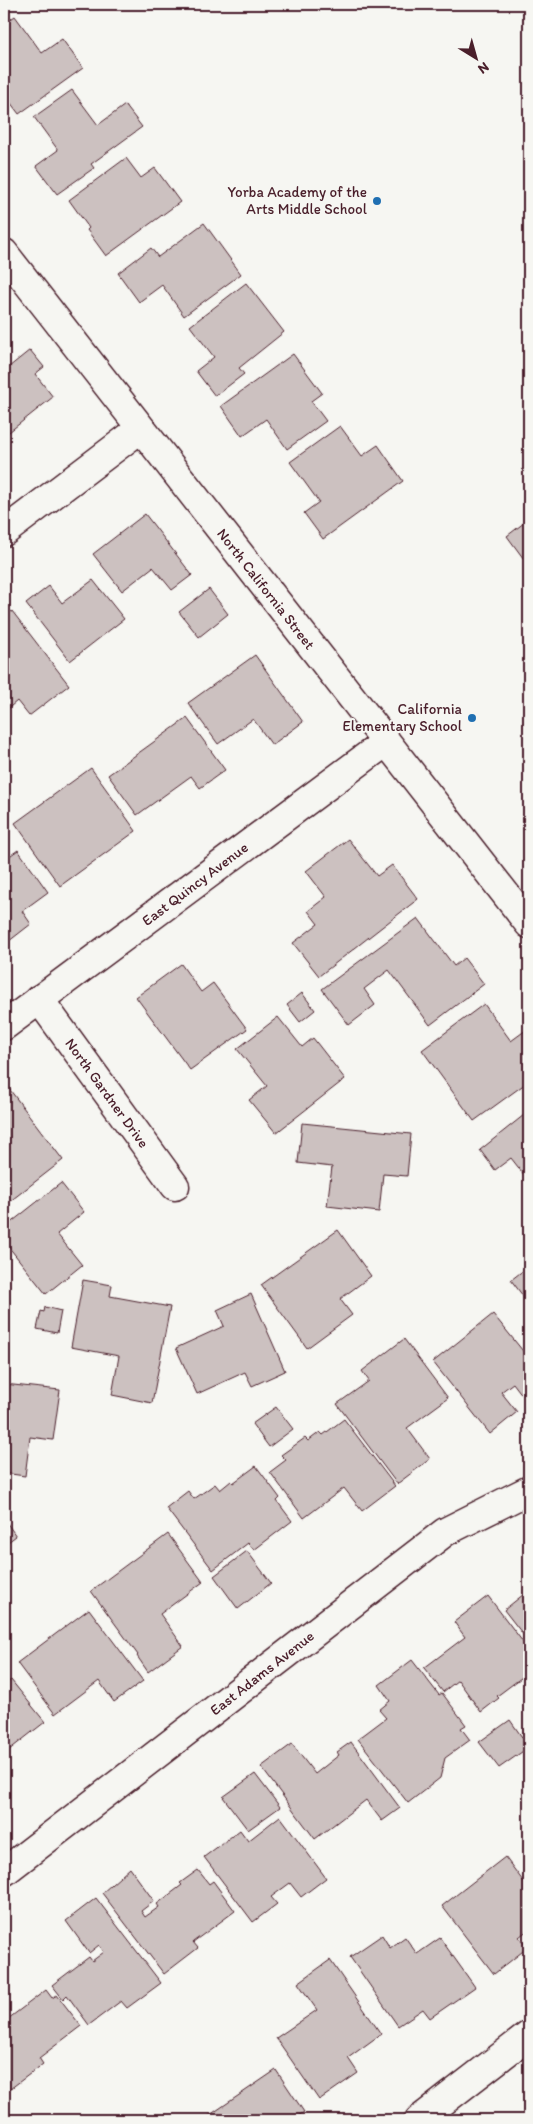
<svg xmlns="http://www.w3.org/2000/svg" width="533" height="2124" font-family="Itim,sans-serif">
<rect width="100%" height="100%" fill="#f6f6f2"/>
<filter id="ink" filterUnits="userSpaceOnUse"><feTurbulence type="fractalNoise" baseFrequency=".02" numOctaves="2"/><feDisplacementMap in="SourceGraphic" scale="10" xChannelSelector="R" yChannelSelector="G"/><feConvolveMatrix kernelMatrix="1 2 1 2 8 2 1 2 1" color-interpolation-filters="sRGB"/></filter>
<g filter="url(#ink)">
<g fill="#ccc1c0" stroke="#4a1f2b">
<path d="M 15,16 L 42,53 L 62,39 L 83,68 L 19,114 L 4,94 L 4,24 Z"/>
<path d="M 72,90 L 98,125 L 125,105 L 142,127 L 91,164 L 94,168 L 57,194 L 36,166 L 58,150 L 34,117 Z"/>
<path d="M 126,158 L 141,178 L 155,168 L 180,202 L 106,256 L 87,230 L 89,228 L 69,200 Z"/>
<path d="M 204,223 L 241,274 L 184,316 L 162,285 L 139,302 L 118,273 L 151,248 L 158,257 Z"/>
<path d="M 246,283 L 284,332 L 239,368 L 244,374 L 215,396 L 196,371 L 214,357 L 190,326 Z"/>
<path d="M 30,350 L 44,367 L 35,374 L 53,397 L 4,436 L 4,371 Z"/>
<path d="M 293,354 L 322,393 L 311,401 L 326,421 L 287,449 L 266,419 L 242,436 L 221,406 Z"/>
<path d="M 340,426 L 362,456 L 378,445 L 403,481 L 323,539 L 304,513 L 319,502 L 290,462 Z"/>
<path d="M 145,514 L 192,575 L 172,590 L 153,567 L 122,591 L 93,554 Z"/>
<path d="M 529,519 L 529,566 L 507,536 Z"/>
<path d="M 93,580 L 124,619 L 70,661 L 26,604 L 49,586 L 62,603 Z"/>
<path d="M 209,589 L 228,614 L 199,637 L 179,612 Z"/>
<path d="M 12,611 L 69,685 L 29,716 L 17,701 L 4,712 L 4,617 Z"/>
<path d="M 255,655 L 303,722 L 272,745 L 253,719 L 218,744 L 188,703 Z"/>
<path d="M 187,718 L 225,770 L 200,788 L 191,776 L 137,815 L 108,775 Z"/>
<path d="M 91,768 L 136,831 L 60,886 L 15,823 Z"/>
<path d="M 348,839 L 377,876 L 392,865 L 418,899 L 319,976 L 293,943 L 318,924 L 308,911 L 326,897 L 306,871 Z"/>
<path d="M 18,850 L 48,892 L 22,911 L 31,924 L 4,945 L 4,860 Z"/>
<path d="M 418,918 L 454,966 L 464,958 L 484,984 L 430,1025 L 389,970 L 364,989 L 375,1005 L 349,1025 L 322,989 Z"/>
<path d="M 181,964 L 201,992 L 213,983 L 247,1029 L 190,1070 L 136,997 Z"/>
<path d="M 302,993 L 315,1010 L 300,1022 L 287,1005 Z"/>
<path d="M 484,1004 L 511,1041 L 526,1030 L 529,1035 L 529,1081 L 474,1121 L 422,1050 Z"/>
<path d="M 278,1017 L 302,1047 L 313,1038 L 345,1079 L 276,1133 L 249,1100 L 267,1086 L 237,1049 Z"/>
<path d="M 7,1086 L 63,1160 L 4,1206 L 4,1088 Z"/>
<path d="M 529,1111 L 529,1181 L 511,1158 L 495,1170 L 480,1150 Z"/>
<path d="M 302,1123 L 411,1134 L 407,1176 L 383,1174 L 379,1212 L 327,1206 L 332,1167 L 298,1163 Z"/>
<path d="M 61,1183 L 84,1212 L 57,1234 L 82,1265 L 46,1294 L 4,1241 L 4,1228 Z"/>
<path d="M 338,1230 L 371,1276 L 340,1299 L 352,1315 L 307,1348 L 261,1285 Z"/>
<path d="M 529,1266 L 529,1304 L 511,1280 Z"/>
<path d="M 83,1280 L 112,1285 L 110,1296 L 170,1307 L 152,1403 L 112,1395 L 119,1356 L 71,1347 Z"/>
<path d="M 251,1294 L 285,1371 L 252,1386 L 245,1372 L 197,1394 L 176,1348 L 224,1326 L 217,1310 Z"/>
<path d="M 45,1307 L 61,1311 L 57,1333 L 37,1329 L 41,1311 L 44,1312 Z"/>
<path d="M 493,1314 L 527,1356 L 529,1355 L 529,1404 L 513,1383 L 501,1392 L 517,1412 L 490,1434 L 433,1362 Z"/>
<path d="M 404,1339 L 448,1398 L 407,1428 L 430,1459 L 397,1484 L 337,1404 L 369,1381 L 362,1371 Z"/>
<path d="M 4,1384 L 60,1390 L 53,1440 L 30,1437 L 25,1476 L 4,1473 Z"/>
<path d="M 276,1407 L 293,1429 L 269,1447 L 252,1424 Z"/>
<path d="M 344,1419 L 395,1486 L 362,1511 L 344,1488 L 304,1518 L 270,1472 L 286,1460 L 281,1455 L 305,1438 L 308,1441 L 320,1432 L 323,1435 Z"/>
<path d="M 256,1466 L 280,1498 L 277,1501 L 292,1521 L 254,1550 L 248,1543 L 213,1570 L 166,1508 L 188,1491 L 194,1499 L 215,1484 L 220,1490 L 231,1481 L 233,1483 Z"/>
<path d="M 4,1519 L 16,1536 L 4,1545 Z"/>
<path d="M 168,1534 L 203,1582 L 160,1614 L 183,1646 L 148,1672 L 137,1656 L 138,1655 L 91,1591 Z"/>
<path d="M 247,1551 L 271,1583 L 238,1609 L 214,1576 Z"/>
<path d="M 529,1590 L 529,1642 L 504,1610 Z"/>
<path d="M 488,1596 L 529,1650 L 529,1672 L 497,1696 L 499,1698 L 481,1712 L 458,1680 L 443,1692 L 424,1668 L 465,1637 L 454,1622 Z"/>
<path d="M 89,1609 L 143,1681 L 114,1702 L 99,1681 L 55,1714 L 17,1663 Z"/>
<path d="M 412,1660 L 439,1695 L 442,1693 L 466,1725 L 461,1728 L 470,1740 L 445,1758 L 440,1778 L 408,1803 L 358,1739 L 386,1718 L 379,1710 L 390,1701 L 379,1685 Z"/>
<path d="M 11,1680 L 45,1722 L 4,1754 L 4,1685 Z"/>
<path d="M 510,1720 L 529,1747 L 499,1768 L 479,1742 Z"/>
<path d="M 351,1742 L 400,1808 L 382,1821 L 366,1800 L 315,1839 L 261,1767 L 292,1744 L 315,1774 L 339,1755 L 337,1752 Z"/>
<path d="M 255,1774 L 280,1807 L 248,1830 L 223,1797 Z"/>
<path d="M 280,1816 L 326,1878 L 301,1897 L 290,1883 L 271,1897 L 277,1904 L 253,1922 L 204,1857 L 240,1830 L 248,1841 Z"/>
<path d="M 505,1857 L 529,1889 L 529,1929 L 519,1937 L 527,1948 L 494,1974 L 442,1906 Z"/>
<path d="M 130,1868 L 154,1901 L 141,1911 L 145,1917 L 159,1907 L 157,1904 L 182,1885 L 180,1883 L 198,1870 L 209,1884 L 213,1881 L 235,1911 L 193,1942 L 198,1948 L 164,1974 L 102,1893 Z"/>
<path d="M 96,1898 L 161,1983 L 127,2008 L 121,2001 L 89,2025 L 67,1995 L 63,1999 L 52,1985 L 89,1957 L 92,1961 L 104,1952 L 99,1945 L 89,1953 L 66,1921 Z"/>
<path d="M 382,1935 L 390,1948 L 405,1937 L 417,1954 L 440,1938 L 475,1987 L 430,2018 L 423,2009 L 398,2026 L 350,1957 Z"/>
<path d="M 330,1960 L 381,2034 L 348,2058 L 358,2073 L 319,2100 L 276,2038 L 317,2010 L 298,1983 Z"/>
<path d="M 46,1990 L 52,1998 L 57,1995 L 81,2026 L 39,2058 L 43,2064 L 6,2092 L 4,2089 L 4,2022 Z"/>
<path d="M 276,2070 L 304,2112 L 292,2120 L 210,2120 L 207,2117 Z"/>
<path d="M 4,2107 L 11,2116 L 5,2120 L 4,2120 Z"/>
</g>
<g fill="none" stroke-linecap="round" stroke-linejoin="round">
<g stroke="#4a1f2b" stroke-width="31">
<g id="minor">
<path d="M 4,253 L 529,924"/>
<path d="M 4,532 L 140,429"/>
<path d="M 39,999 L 175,1186"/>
<path d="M 4,1026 L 386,742"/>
<path d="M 4,1872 L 445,1532 L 529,1490"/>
<path d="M 419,2120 L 529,2035"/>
</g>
</g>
<use href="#minor" stroke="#f6f6f2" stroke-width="28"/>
</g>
</g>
<g fill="#1f6fb2" stroke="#f6f6f2" stroke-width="2">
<circle cx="377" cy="201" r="5"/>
<circle cx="472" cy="718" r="5"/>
</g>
<g text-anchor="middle" stroke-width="4" stroke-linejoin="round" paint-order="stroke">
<g font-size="15" fill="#4a1f2b" stroke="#f6f6f2" text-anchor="end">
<text x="367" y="197">Yorba Academy of the<tspan x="367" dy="17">Arts Middle School</tspan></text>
<text x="462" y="714">California<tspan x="462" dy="17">Elementary School</tspan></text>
</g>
<g font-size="15" fill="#4a1f2b" stroke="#f6f6f2">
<text transform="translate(266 589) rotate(52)" y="5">North California Street</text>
<text transform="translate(195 884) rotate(-37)" y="5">East Quincy Avenue</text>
<text transform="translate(107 1093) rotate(54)" y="5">North Gardner Drive</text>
<text transform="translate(262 1673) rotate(-38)" y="5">East Adams Avenue</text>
</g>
</g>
<rect width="533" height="2124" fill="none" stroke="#f6f6f2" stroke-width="20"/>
<rect x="10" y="10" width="513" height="2104" fill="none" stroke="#4a1f2b" stroke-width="2" filter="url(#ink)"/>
<g transform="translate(476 58) rotate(143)" stroke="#f6f6f2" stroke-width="4" paint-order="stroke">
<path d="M0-4L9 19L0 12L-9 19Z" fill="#4a1f2b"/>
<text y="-8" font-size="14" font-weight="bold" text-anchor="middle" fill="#4a1f2b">N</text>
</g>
</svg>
